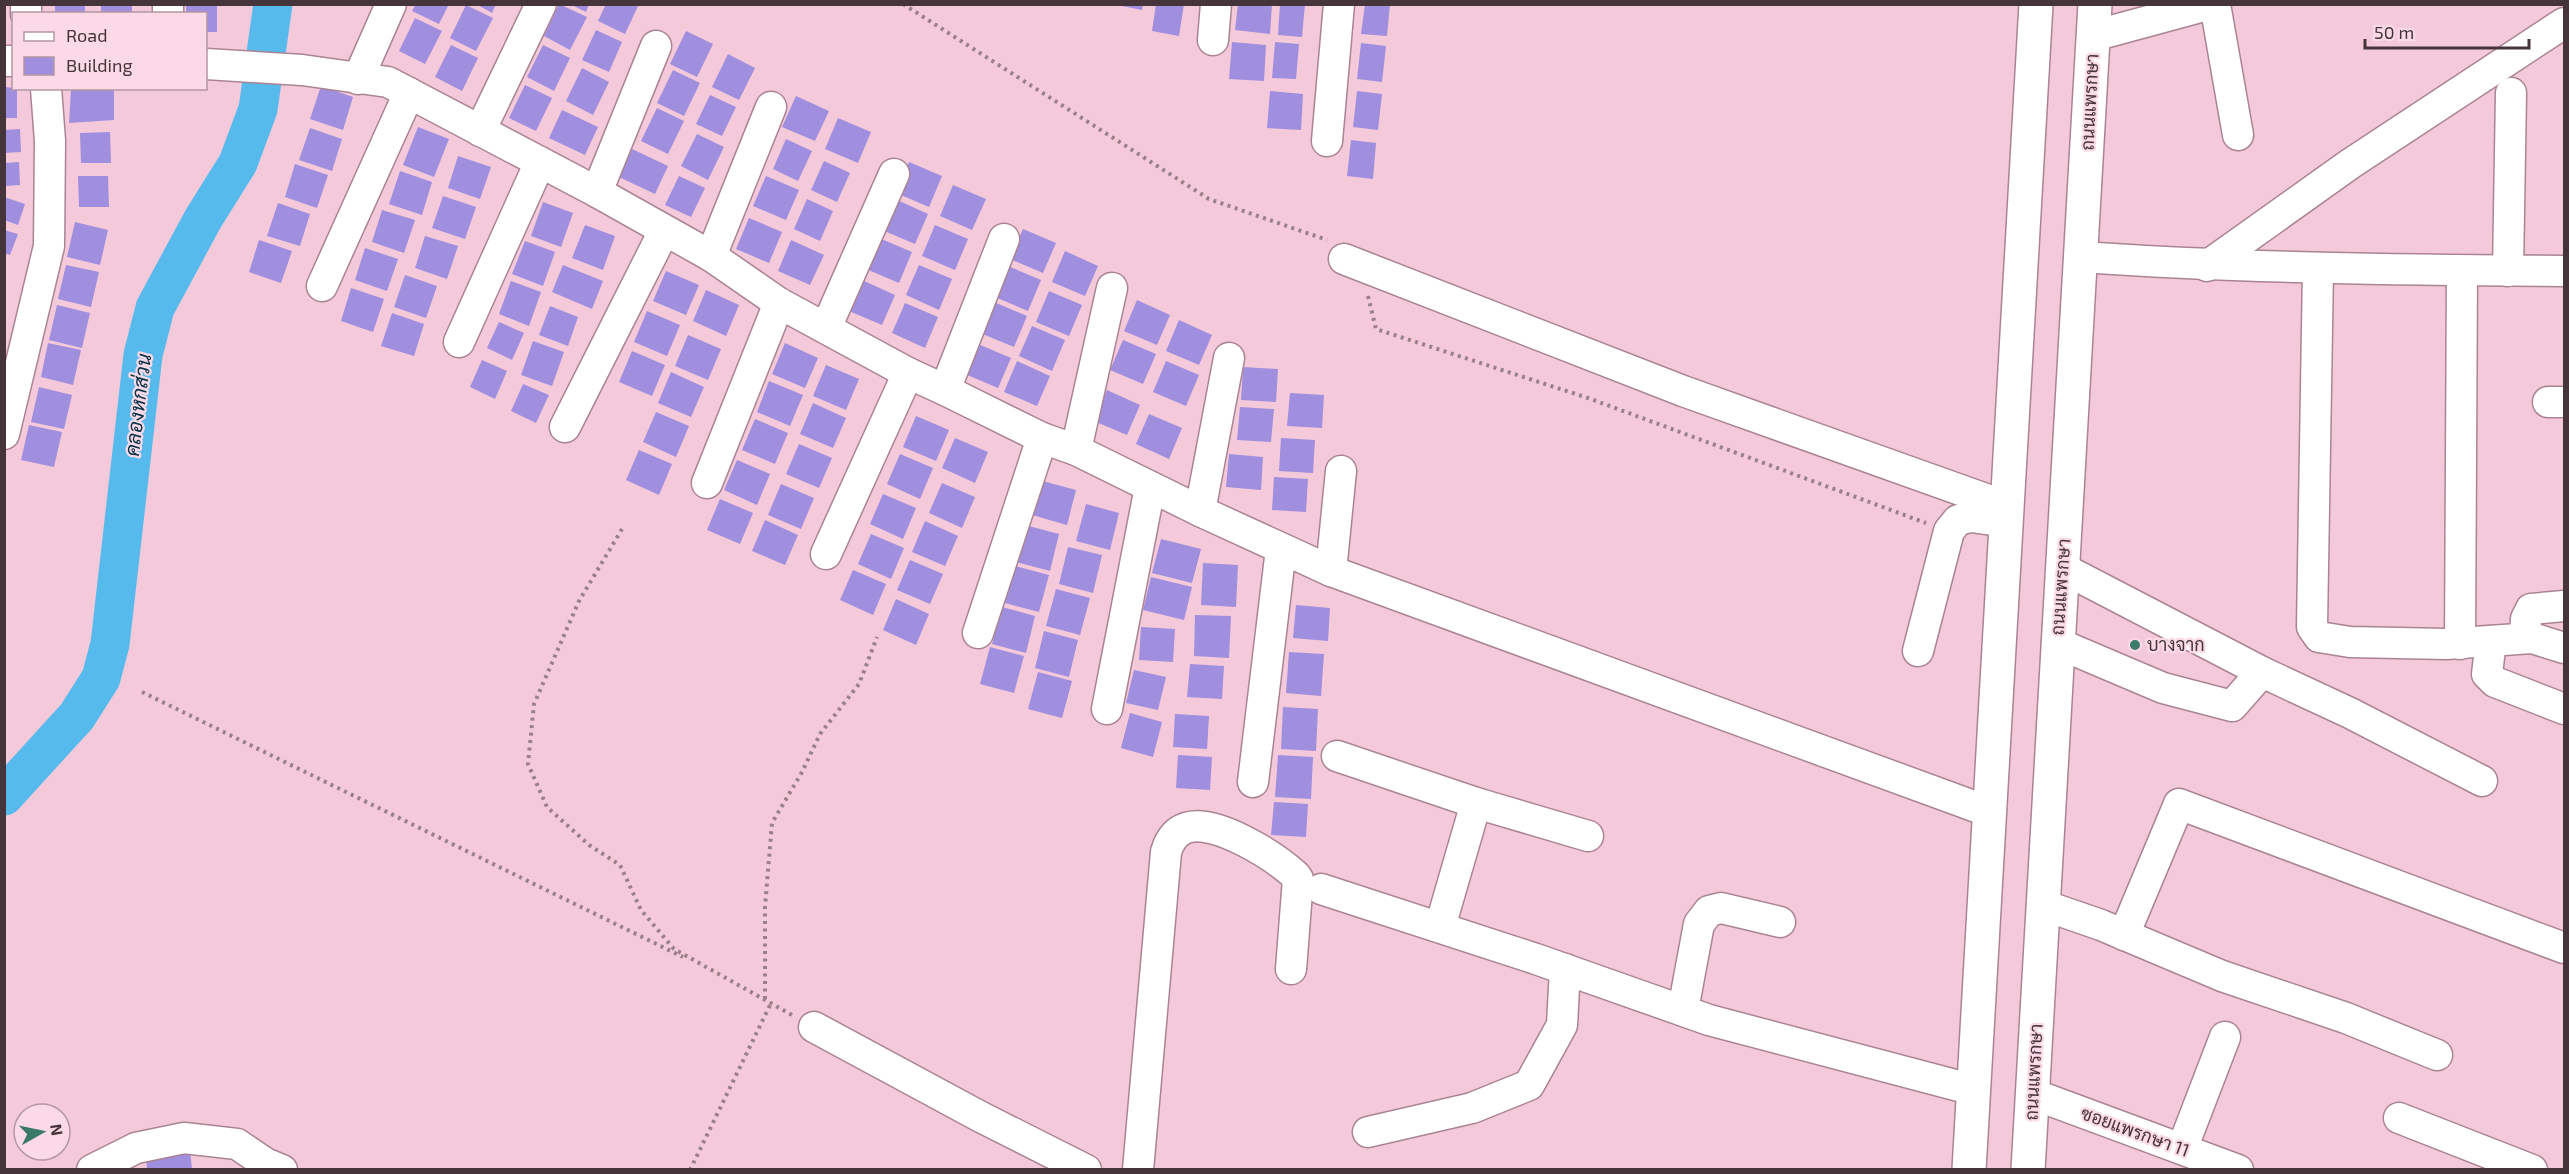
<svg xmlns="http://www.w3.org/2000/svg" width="2569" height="1174" font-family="'Exo 2',Sarabun,sans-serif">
<rect width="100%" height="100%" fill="#f4cada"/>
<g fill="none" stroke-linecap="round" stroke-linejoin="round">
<path stroke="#57baec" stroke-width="39" d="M 4,796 L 77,716 L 101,678 L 110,644 L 143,355 L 155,308 L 203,219 L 238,163 L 258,109 L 273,4"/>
</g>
<g fill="#a08ede">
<rect x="55" y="4" width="30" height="10"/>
<rect x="101" y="4" width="31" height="10"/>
<path d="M 186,4 L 217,4 L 217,32 L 206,32 L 206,14 L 186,14 Z"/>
<path d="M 416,4 L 449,4 L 439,24 L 412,11 Z"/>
<path d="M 476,4 L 496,4 L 492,13 Z"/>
<path d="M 559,4 L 587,17 L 570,50 L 544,36 Z"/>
<path d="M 570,4 L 589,4 L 586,12 Z"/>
<path d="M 606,4 L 639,4 L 625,34 L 598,21 Z"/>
<path d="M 1112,4 L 1143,4 L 1142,10 Z"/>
<path d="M 1156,4 L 1184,4 L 1179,36 L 1152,31 Z"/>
<path d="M 1238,4 L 1272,4 L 1270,34 L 1235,30 Z"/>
<path d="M 1280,4 L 1305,4 L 1302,37 L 1278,35 Z"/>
<path d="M 1365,4 L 1390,4 L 1387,36 L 1361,34 Z"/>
<path d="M 466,5 L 493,18 L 476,51 L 450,38 Z"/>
<path d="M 415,18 L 442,31 L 425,64 L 399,51 Z"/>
<path d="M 596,30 L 622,42 L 609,72 L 582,60 Z"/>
<path d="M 686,31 L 713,44 L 697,77 L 670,64 Z"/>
<path d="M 1232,42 L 1266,45 L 1264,81 L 1229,79 Z"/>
<path d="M 1275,42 L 1299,44 L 1296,79 L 1272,78 Z"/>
<path d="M 1361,43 L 1386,46 L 1382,82 L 1357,79 Z"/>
<path d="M 451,45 L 478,58 L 462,91 L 435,77 Z"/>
<path d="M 543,45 L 570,58 L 554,91 L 527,77 Z"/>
<path d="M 728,54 L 755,68 L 739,100 L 712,87 Z"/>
<path d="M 582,68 L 609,82 L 593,115 L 566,101 Z"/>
<path d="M 673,70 L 700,83 L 684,116 L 657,103 Z"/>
<path d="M 525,85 L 552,98 L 536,131 L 509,118 Z"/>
<path d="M 321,86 L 353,97 L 343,130 L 310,119 Z"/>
<path d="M 4,87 L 17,88 L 17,118 L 4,118 Z"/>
<path d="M 71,89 L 114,89 L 114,120 L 69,123 Z"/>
<path d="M 1270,91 L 1303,94 L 1301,130 L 1267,128 Z"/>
<path d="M 1357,91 L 1382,94 L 1378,130 L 1353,127 Z"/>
<path d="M 710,95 L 736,107 L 722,136 L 696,124 Z"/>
<path d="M 796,96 L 829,111 L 815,141 L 782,127 Z"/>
<path d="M 657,108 L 684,121 L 668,154 L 641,141 Z"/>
<path d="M 562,110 L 598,127 L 585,155 L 549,138 Z"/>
<path d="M 838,118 L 871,132 L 858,163 L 825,149 Z"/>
<path d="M 418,127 L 449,139 L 434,177 L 403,165 Z"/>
<path d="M 310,128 L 342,139 L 332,171 L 299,160 Z"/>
<path d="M 20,129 L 21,152 L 4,153 L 4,130 Z"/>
<path d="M 110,132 L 111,163 L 81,163 L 80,133 Z"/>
<path d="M 697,134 L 724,147 L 708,180 L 681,166 Z"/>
<path d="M 786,139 L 812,151 L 798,181 L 773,169 Z"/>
<path d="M 1351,140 L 1376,143 L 1373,179 L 1347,176 Z"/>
<path d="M 632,149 L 668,166 L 655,194 L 619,177 Z"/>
<path d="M 458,156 L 491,167 L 480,199 L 448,188 Z"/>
<path d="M 824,161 L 850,173 L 837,202 L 811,190 Z"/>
<path d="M 19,162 L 20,185 L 5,186 L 5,163 Z"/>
<path d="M 909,162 L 942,176 L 929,207 L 896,193 Z"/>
<path d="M 295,164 L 328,175 L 317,208 L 285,197 Z"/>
<path d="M 400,171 L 432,182 L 422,215 L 389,204 Z"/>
<path d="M 78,176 L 108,176 L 109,207 L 79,207 Z"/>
<path d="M 679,176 L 705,188 L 691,217 L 665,205 Z"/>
<path d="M 766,176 L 799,190 L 786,220 L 753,206 Z"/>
<path d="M 953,185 L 986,199 L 972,230 L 940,216 Z"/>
<path d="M 443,196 L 476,207 L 465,239 L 432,228 Z"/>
<path d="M 4,197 L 25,204 L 18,225 L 4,220 Z"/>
<path d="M 807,199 L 833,211 L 820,241 L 794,229 Z"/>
<path d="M 895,199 L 928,214 L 915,244 L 882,230 Z"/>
<path d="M 543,202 L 573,213 L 561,247 L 531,236 Z"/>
<path d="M 278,203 L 310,214 L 300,246 L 267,236 Z"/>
<path d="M 382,210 L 415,220 L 404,253 L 372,242 Z"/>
<path d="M 749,218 L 782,232 L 769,263 L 736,249 Z"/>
<path d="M 75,222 L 108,230 L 100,265 L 67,257 Z"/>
<path d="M 585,225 L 615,236 L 603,270 L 572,258 Z"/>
<path d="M 935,225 L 968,239 L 955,270 L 922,256 Z"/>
<path d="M 1023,229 L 1056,243 L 1043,273 L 1010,259 Z"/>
<path d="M 4,230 L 18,234 L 10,255 L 4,253 Z"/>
<path d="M 425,236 L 458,246 L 447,279 L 415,268 Z"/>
<path d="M 879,238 L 912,252 L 899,283 L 866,269 Z"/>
<path d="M 259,240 L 292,251 L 281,283 L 249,272 Z"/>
<path d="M 791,240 L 824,255 L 810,285 L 778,271 Z"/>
<path d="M 525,241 L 555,252 L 543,286 L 512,274 Z"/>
<path d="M 365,248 L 398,259 L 387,291 L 355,280 Z"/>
<path d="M 1065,251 L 1098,266 L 1085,296 L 1052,282 Z"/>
<path d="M 66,265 L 99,272 L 91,307 L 58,299 Z"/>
<path d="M 563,265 L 603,281 L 592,309 L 552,292 Z"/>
<path d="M 919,265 L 952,279 L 939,310 L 906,295 Z"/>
<path d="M 1008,266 L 1041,280 L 1028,311 L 995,297 Z"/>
<path d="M 666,271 L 699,285 L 686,315 L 653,301 Z"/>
<path d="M 405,275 L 437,286 L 426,318 L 394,307 Z"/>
<path d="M 862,280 L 895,295 L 882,325 L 849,311 Z"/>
<path d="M 511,281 L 541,292 L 529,326 L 499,314 Z"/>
<path d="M 351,288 L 384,299 L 373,332 L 341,321 Z"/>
<path d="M 706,290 L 739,305 L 726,336 L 693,321 Z"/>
<path d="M 1049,291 L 1082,305 L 1069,336 L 1036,322 Z"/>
<path d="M 1137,300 L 1170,315 L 1157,345 L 1124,331 Z"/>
<path d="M 994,302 L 1027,316 L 1014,347 L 980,333 Z"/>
<path d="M 905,303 L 938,317 L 925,348 L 892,333 Z"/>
<path d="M 57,305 L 90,313 L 82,348 L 49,340 Z"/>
<path d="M 550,306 L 578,317 L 568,346 L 539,335 Z"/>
<path d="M 647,311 L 680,325 L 667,356 L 634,342 Z"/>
<path d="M 392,313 L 424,324 L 414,356 L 381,346 Z"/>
<path d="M 1179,320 L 1212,335 L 1199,365 L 1166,351 Z"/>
<path d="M 499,322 L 524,333 L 512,360 L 487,348 Z"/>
<path d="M 1032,326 L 1065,340 L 1052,371 L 1019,356 Z"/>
<path d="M 688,335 L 721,349 L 708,380 L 675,366 Z"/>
<path d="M 1123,340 L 1156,354 L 1143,384 L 1110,370 Z"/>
<path d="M 533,341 L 564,352 L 552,386 L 521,375 Z"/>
<path d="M 48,343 L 81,350 L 73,385 L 41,377 Z"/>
<path d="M 785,343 L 818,358 L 805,388 L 772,374 Z"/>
<path d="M 978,344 L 1011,358 L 998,388 L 965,374 Z"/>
<path d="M 632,351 L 665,365 L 652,396 L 619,382 Z"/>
<path d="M 482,360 L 507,371 L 495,399 L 470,387 Z"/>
<path d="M 1017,361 L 1050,376 L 1037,406 L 1004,392 Z"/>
<path d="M 1166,361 L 1199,375 L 1186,406 L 1153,392 Z"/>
<path d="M 826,365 L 859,379 L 846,410 L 813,396 Z"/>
<path d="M 1243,367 L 1278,369 L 1276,402 L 1241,400 Z"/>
<path d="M 671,372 L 704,387 L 691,417 L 658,403 Z"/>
<path d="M 769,381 L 803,395 L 790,426 L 757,412 Z"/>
<path d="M 523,384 L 549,395 L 536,423 L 511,411 Z"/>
<path d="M 39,387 L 72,395 L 64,429 L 31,422 Z"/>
<path d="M 1107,390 L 1140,405 L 1127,435 L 1094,421 Z"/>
<path d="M 1290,393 L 1324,395 L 1322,428 L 1287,426 Z"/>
<path d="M 813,403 L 846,418 L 833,448 L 800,434 Z"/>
<path d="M 1240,407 L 1274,409 L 1271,442 L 1237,440 Z"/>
<path d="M 656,412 L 689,426 L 676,457 L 643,442 Z"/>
<path d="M 1149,414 L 1182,428 L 1169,459 L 1136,444 Z"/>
<path d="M 916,416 L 949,430 L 936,461 L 903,447 Z"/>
<path d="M 755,419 L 788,433 L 775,464 L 742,450 Z"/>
<path d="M 29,425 L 62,432 L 54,467 L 21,460 Z"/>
<path d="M 955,438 L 988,452 L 975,483 L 942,468 Z"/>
<path d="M 1281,438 L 1315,440 L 1313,473 L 1279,471 Z"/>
<path d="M 799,444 L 832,458 L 819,488 L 786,474 Z"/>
<path d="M 639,450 L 672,464 L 659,495 L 626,480 Z"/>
<path d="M 900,454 L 933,468 L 920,499 L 887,484 Z"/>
<path d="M 1229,454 L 1263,457 L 1261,490 L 1226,487 Z"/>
<path d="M 737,460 L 770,474 L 757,505 L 724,490 Z"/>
<path d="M 1274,477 L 1308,479 L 1306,512 L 1272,510 Z"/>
<path d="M 1035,479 L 1076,490 L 1067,525 L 1025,513 Z"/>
<path d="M 942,483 L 975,497 L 962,528 L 929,513 Z"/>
<path d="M 781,484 L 814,498 L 801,529 L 768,515 Z"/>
<path d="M 883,494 L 916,508 L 903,539 L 870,524 Z"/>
<path d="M 720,499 L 753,513 L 740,544 L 707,530 Z"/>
<path d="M 1086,504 L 1119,513 L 1110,550 L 1076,541 Z"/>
<path d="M 765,520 L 798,535 L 785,565 L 752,551 Z"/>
<path d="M 925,521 L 958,536 L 945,566 L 912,552 Z"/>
<path d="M 1025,525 L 1059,534 L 1050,571 L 1016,562 Z"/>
<path d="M 871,534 L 904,548 L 891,579 L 858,564 Z"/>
<path d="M 1161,539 L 1201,549 L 1192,583 L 1152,573 Z"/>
<path d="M 1068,547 L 1102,555 L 1093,593 L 1059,584 Z"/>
<path d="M 910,560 L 943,574 L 930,604 L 897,590 Z"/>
<path d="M 1203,563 L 1238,565 L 1236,607 L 1201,605 Z"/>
<path d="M 1015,566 L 1049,575 L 1039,612 L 1005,603 Z"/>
<path d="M 853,570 L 886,584 L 873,615 L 840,600 Z"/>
<path d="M 1151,577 L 1192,587 L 1184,620 L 1143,610 Z"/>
<path d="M 1056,589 L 1090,598 L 1080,635 L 1046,626 Z"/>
<path d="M 896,599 L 929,614 L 916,645 L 883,630 Z"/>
<path d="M 1296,605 L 1330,608 L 1328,641 L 1293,638 Z"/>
<path d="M 1002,607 L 1035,616 L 1026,653 L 992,644 Z"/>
<path d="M 1195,615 L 1231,616 L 1229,658 L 1194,656 Z"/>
<path d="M 1141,627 L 1175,629 L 1173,662 L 1139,660 Z"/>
<path d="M 1044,631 L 1078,640 L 1069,677 L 1035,668 Z"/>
<path d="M 990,647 L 1024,656 L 1014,693 L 980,684 Z"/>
<path d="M 1289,652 L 1324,654 L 1321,696 L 1286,693 Z"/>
<path d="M 1190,664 L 1224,666 L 1222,699 L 1187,697 Z"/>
<path d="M 1134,670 L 1166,677 L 1158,710 L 1126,703 Z"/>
<path d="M 1038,672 L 1072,681 L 1062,718 L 1028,709 Z"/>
<path d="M 1283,707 L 1318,709 L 1316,751 L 1281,749 Z"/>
<path d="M 1130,713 L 1162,722 L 1153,757 L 1121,748 Z"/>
<path d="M 1175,714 L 1209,716 L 1207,749 L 1173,747 Z"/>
<path d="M 1178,755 L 1212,757 L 1210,790 L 1176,788 Z"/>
<path d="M 1278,755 L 1313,757 L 1311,799 L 1275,797 Z"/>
<path d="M 1274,802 L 1308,804 L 1306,837 L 1271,835 Z"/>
<path d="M 190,1149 L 192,1170 L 147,1170 L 146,1154 Z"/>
</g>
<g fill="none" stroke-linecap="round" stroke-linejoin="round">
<g stroke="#aa8493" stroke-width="33">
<g id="minor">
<path d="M 26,4 L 26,14"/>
<path d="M 168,4 L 168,14"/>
<path d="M 2215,4 L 2238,135"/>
<path d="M 2093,36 L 2211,4"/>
<path d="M 1213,40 L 1216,4"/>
<path d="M 4,61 L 14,61"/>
<path d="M 206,64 L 302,70 L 388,82 L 597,192 L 711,256 L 779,303 L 908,373 L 945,390 L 1042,438 L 1076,450 L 1200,511 L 1331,571 L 1990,812"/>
<path d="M 358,79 L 391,4"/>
<path d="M 480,131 L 541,4"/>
<path d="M 1327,141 L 1339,4"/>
<path d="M 597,192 L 656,46"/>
<path d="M 711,256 L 771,107"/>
<path d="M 2081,257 C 2242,268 2403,270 2564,271"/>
<path d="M 1344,259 L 1683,391 L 2008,507"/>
<path d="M 2207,266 L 2350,164 L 2564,23"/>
<path d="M 2318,268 L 2312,627 L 2319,637 L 2350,642 L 2446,644 L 2532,638 L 2564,648"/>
<path d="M 2508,271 L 2511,93"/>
<path d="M 322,286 L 409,93"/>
<path d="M 826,328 L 894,174"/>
<path d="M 459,342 L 540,162"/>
<path d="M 945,390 L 1004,239"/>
<path d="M 2548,402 L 2564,402"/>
<path d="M 565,427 L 664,231"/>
<path d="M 4,434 L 49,246 L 50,141 L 46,88"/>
<path d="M 1076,450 L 1112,288"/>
<path d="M 707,483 L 779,303"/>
<path d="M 1200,511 L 1229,358"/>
<path d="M 826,554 L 908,373"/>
<path d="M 2062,568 L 2262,672 L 2350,713 L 2482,781"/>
<path d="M 1331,571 L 1341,471"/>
<path d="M 978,633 L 1042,438"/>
<path d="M 2525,638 L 2526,619 L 2531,609 L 2564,606"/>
<path d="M 2491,641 L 2487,674 L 2495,682 L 2564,709"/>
<path d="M 2057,643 L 2163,688 L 2232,706 L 2262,672"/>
<path d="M 2460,644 L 2462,272"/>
<path d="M 1918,651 L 1949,531 L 1958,520 L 1971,517 L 2007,522"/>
<path d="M 1107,709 L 1150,487"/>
<path d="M 1337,756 L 1476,803 L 1440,927"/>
<path d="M 1253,782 L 1281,549"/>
<path d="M 1476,803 L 1588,836"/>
<path d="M 1321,889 L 1536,959 L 1709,1020 L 1974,1090"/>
<path d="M 2043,905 L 2101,925 L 2222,976 L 2346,1018 L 2437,1055"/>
<path d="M 2124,935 L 2179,804 L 2564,948"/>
<path d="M 1683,1010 L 1699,924 L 1709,911 L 1721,908 L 1780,922"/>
<path d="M 814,1027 L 979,1116 L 1086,1170"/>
<path d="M 2033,1094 L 2238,1170"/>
<path d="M 2399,1118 L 2532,1170"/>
<path d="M 1368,1132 L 1472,1108 L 1529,1085 L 1562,1025 L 1565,969"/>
<path d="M 2182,1149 L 2225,1037"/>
<path d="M 92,1170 L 136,1148 L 184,1138 L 237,1144 L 265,1163 L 282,1170"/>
<path d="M 1138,1170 L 1166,852 C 1169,842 1174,832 1186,828 C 1215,818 1274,856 1295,875 L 1298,879 L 1291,969"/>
</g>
</g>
<g stroke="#aa8493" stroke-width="36">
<g id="major">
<path d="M 1969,1170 L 2036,4"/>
<path d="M 2028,1170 L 2095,4"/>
</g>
</g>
<g stroke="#9b7f89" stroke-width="4" stroke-dasharray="3 4.5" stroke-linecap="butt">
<path d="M 903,4 L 1209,199 L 1327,240"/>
<path d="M 1368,296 L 1376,329 L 1588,398 L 1926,523"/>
<path d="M 622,529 L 579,601 L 534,704 L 528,764 L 547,807 L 589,845 L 620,865 L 641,910 L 674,949 L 792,1015"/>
<path d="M 142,692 L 683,957"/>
<path d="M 765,999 L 765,907 L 772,823 L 802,772 L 820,734 L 859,684 L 877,637"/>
<path d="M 690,1170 L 771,1003"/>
</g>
<use href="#minor" stroke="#fff" stroke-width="30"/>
<use href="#major" stroke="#fff" stroke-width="33"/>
</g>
<circle fill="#3a7a68" stroke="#fcd9e6" stroke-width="2" cx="2135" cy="645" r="6"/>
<g text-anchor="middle" stroke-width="4.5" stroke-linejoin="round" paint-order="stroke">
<g font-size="18" fill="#45353b" stroke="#fcd9e6">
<text transform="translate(2090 102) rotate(-87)" y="6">ถนนแพรกษา</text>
<text transform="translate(2061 587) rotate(-86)" y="6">ถนนแพรกษา</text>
<text transform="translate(2034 1072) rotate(-87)" y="6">ถนนแพรกษา</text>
<text transform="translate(2135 1132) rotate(20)" y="6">ซอยแพรกษา 11</text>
</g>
<g font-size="18" fill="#45353b" stroke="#fcd9e6" text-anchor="start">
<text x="2147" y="651">บางจาก</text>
</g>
<g font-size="20" font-style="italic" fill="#023044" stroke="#fcd9e6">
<text transform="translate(138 405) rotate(-83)" y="7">คลองหกส่วน</text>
</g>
</g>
<rect width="2569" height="1174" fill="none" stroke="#45353b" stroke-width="12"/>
<rect x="12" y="12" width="195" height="78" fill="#fcd9e6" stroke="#b397a2" stroke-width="1.5"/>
<rect x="24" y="32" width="30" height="9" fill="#ffffff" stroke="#b397a2" stroke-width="1.5"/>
<text x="66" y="42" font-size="18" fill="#45353b">Road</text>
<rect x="24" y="57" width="30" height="18" fill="#a08ede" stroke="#b397a2" stroke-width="1.5"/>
<text x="66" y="72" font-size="18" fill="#45353b">Building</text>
<g transform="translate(42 1132) rotate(81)"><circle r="28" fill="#fcd9e6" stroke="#b397a2" stroke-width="1.5"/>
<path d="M0-4.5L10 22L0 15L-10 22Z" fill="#3a7a68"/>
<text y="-9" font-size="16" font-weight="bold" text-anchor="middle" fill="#45353b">N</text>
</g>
<path d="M2365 39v9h164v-9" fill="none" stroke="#45353b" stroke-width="3"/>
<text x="2374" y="39" font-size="18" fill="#45353b" stroke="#fcd9e6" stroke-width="4.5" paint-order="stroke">50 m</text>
</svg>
